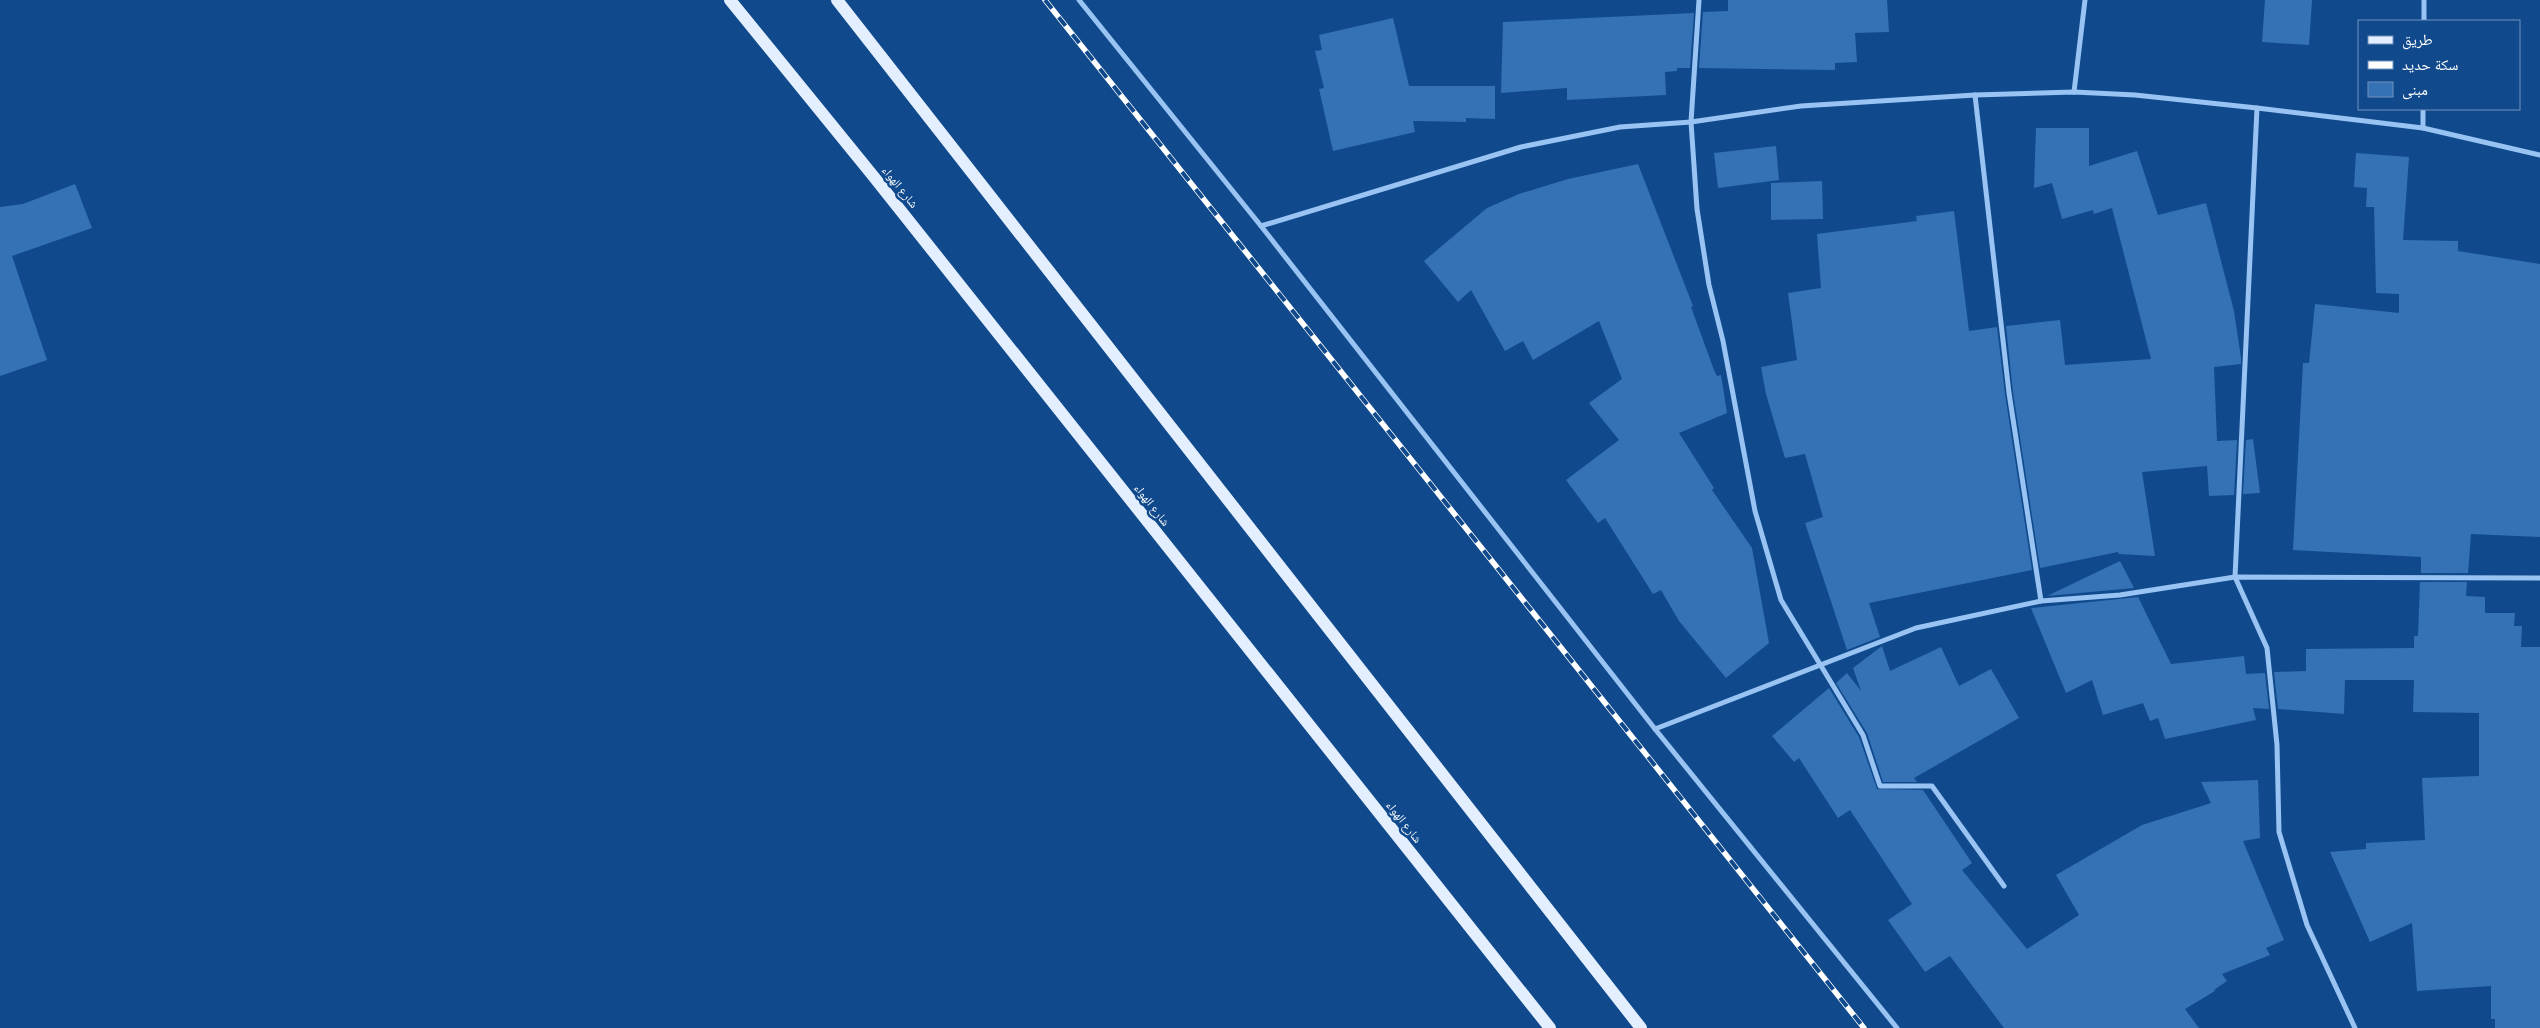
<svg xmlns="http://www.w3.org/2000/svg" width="2540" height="1028" font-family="'Nunito Sans','Noto Naskh Arabic',sans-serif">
<rect width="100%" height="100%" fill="#104a8d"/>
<g fill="#3471b5">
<path d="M 1728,0 L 1887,0 L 1889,32 L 1855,33 L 1857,62 L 1835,63 L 1835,70 L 1699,68 L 1703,12 L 1728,11 Z"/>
<path d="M 2265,0 L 2312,0 L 2309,45 L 2262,42 Z"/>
<path d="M 1694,13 L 1690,68 L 1677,68 L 1677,71 L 1665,72 L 1666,95 L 1567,100 L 1567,88 L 1501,93 L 1503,22 Z"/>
<path d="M 1393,18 L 1409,86 L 1495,86 L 1495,119 L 1466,118 L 1466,122 L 1413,121 L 1415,132 L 1333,151 L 1319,89 L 1324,88 L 1315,51 L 1322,50 L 1319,35 Z"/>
<path d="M 2036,128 L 2089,128 L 2089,166 L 2137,151 L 2158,215 L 2206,203 L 2234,311 L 2241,358 L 2241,364 L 2214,367 L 2217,441 L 2237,440 L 2234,495 L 2209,496 L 2207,466 L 2142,472 L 2155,556 L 2119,554 L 2118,552 L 2040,568 L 2013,392 L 2006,326 L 2060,320 L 2065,365 L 2151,359 L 2112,208 L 2094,214 L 2093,210 L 2062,219 L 2052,183 L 2034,188 Z"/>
<path d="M 1776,146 L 1779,180 L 1718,188 L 1714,153 Z"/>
<path d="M 2356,153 L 2409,157 L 2403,240 L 2458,241 L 2458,251 L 2540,264 L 2540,537 L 2471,534 L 2468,573 L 2421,573 L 2421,557 L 2293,550 L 2303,363 L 2309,363 L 2315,304 L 2399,313 L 2399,294 L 2376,293 L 2374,207 L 2366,207 L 2367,188 L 2354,187 Z"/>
<path d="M 1638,164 L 1693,306 L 1691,307 L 1714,370 L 1717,376 L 1721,375 L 1727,413 L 1679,433 L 1714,488 L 1712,490 L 1752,548 L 1769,643 L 1726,678 L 1679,621 L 1661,590 L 1653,594 L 1605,518 L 1598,523 L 1566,480 L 1619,440 L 1589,403 L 1622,379 L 1599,321 L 1533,360 L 1523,341 L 1505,351 L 1471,290 L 1458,302 L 1424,261 L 1487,208 L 1519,194 L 1568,179 Z"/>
<path d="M 1822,181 L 1823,219 L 1771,220 L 1771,183 Z"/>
<path d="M 75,184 L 92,228 L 12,256 L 47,360 L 0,376 L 0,207 L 23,204 Z"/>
<path d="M 1954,211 L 1969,331 L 1997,327 L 2005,394 L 2032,570 L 1869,603 L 1880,637 L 1847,650 L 1805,523 L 1823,517 L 1805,454 L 1785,458 L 1766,394 L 1761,367 L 1797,360 L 1788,293 L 1821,288 L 1817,234 L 1917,221 L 1916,216 Z"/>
<path d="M 2253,439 L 2260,493 L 2243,494 L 2246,440 Z"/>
<path d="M 2120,561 L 2134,588 L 2047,596 Z"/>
<path d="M 2420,582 L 2467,582 L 2466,596 L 2485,597 L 2485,613 L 2515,613 L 2514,626 L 2522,626 L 2521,647 L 2540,647 L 2540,1028 L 2495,1028 L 2495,1019 L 2491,1019 L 2491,986 L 2417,991 L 2412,923 L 2370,942 L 2330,852 L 2366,849 L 2366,843 L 2425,840 L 2422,778 L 2479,776 L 2479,713 L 2413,712 L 2414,680 L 2345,680 L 2344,714 L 2278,709 L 2274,672 L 2306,671 L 2306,649 L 2414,648 L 2414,636 L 2418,636 Z"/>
<path d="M 2138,597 L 2171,664 L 2244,656 L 2246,674 L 2265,673 L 2269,709 L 2253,708 L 2256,720 L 2165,739 L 2158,718 L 2150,721 L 2143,703 L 2103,715 L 2092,680 L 2066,693 L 2031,608 Z"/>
<path d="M 1882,646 L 1890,671 L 1941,647 L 1959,686 L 1991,669 L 2019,718 L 1914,778 L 1917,782 L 1883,782 L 1867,733 L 1836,683 L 1847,673 L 1861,691 L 1853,668 Z"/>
<path d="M 1829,688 L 1859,737 L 1877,789 L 1923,790 L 1972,863 L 1962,870 L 2027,949 L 2079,915 L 2056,875 L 2142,825 L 2211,803 L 2201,782 L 2258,780 L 2260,838 L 2243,841 L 2284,940 L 2266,948 L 2270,955 L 2222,974 L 2227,981 L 2214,990 L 2215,991 L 2185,1009 L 2199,1028 L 2004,1028 L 1950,956 L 1925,972 L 1888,920 L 1912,904 L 1850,810 L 1838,818 L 1799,758 L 1794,762 L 1772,736 Z"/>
</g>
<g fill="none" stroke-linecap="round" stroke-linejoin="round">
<g stroke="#98c3f2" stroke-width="5">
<path d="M 1079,0 L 1261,226 L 1655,729 L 1897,1028"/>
<path d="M 1699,0 L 1691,122 L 1697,209 L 1709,285 L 1723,341 L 1755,511 L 1781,600 L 1863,735 L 1880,786 L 1932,786 L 2004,886"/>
<path d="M 2424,21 L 2424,0"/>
<path d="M 2074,92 L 2085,0"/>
<path d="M 1975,95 L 2009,393 L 2041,601"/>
<path d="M 2257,108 L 2235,577 L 2267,648 L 2277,745 L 2279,832 L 2307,925 L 2355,1028"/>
<path d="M 2423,128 L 2423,109"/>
<path d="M 1261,226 L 1521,147 L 1620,127 L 1691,122 L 1801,106 L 1975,95 L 2074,92 L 2135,95 L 2257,108 L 2423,128 L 2540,155"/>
<path d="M 1655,729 L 1916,628 L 2041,601 L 2120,595 L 2235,577 L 2540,578"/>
</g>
<g stroke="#e3efff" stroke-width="12">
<path d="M 730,0 L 874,177 L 1550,1028"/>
<path d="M 837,0 L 1641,1028"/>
</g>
<g stroke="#fff" stroke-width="5.5">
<path id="rail" d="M 1045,0 L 1864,1028"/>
</g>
<use href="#rail" stroke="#104a8d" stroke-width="4" stroke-dasharray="11" stroke-linecap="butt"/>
</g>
<g text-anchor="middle" stroke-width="5" stroke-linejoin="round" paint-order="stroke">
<g font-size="12" fill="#fff" stroke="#104a8d">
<text transform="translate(900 187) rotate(51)" y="4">شارع الهواء</text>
<text transform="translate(1152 505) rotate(52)" y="4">شارع الهواء</text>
<text transform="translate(1404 822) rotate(52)" y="4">شارع الهواء</text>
</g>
</g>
<rect x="2358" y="20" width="162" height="90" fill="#104a8d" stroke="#7092bb"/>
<rect x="2368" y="36" width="25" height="8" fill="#e3efff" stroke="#7092bb"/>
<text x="2402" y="45" font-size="15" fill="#ffffff">طريق</text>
<rect x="2368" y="61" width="25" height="8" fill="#ffffff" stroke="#7092bb"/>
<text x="2402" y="70" font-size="15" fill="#ffffff">سكة حديد</text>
<rect x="2368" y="82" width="25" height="15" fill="#3471b5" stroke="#7092bb"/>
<text x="2402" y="95" font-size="15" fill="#ffffff">مبنى</text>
</svg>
